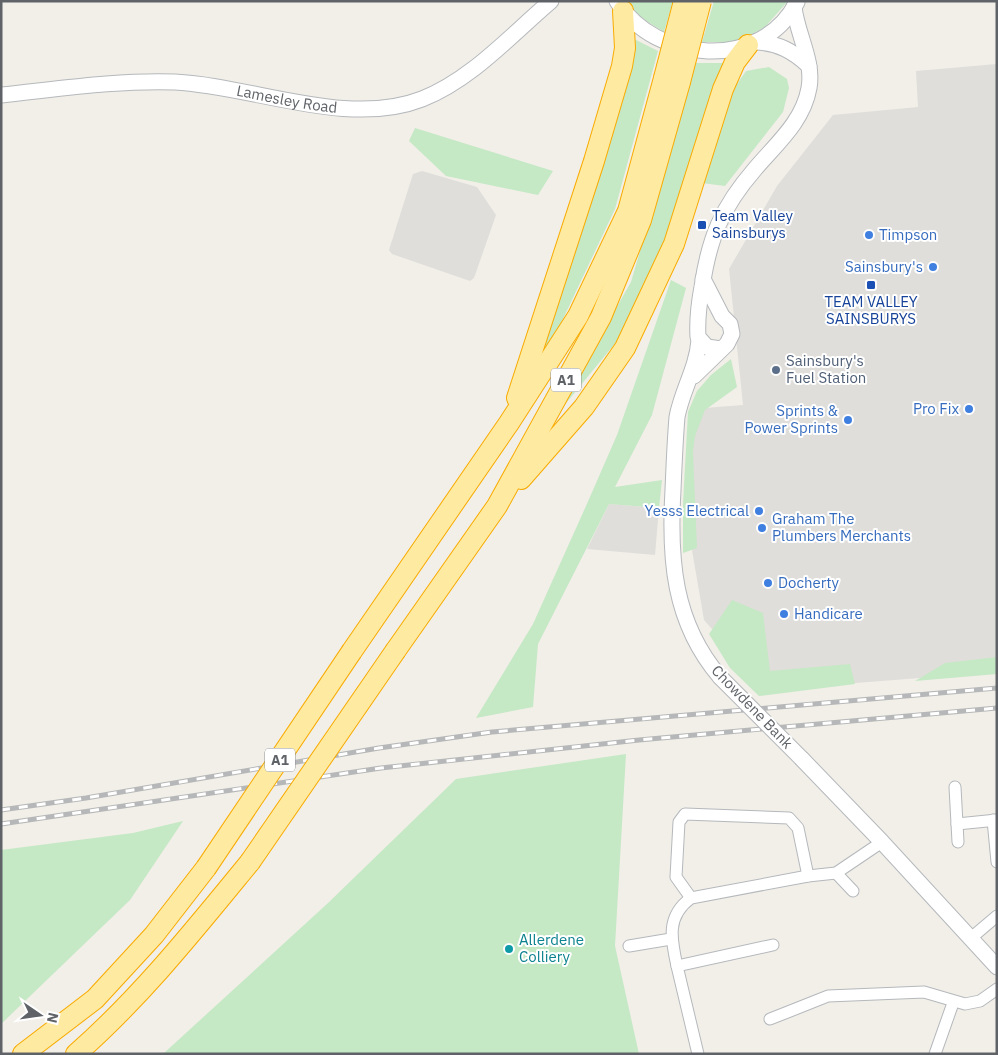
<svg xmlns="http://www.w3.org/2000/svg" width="998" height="1055" font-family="'IBM Plex Sans',sans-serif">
<rect width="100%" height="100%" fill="#f1efe8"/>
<g fill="#e0deda">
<path d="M 997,64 L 997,672 L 766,690 L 704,620 L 688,527 L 692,409 L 743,405 L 729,269 L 777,186 L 833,115 L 918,107 L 916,71 Z"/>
<path d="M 422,171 L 477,187 L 496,215 L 474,278 L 470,281 L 392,254 L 389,250 L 413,174 Z"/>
<path d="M 609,504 L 659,508 L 655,555 L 587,549 Z"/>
</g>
<g fill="#c5e8c5">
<path d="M 626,1 L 673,1 L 664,32 L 638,16 Z"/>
<path d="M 714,1 L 788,1 L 765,27 L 738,42 L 702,42 Z"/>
<path d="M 632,38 L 658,51 L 615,209 L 535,378 L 628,73 Z"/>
<path d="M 695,63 L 725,63 L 648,288 L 617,341 L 553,419 L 631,282 Z"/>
<path d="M 769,67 L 787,79 L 789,88 L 783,112 L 725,186 L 702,183 L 732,91 L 746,71 Z"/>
<path d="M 415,128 L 553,171 L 538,195 L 446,176 L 409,141 Z"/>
<path d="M 671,280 L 686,288 L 652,415 L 615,487 L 662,480 L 659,508 L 609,504 L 538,644 L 533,707 L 476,718 L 533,624 L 586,506 L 617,435 Z"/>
<path d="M 731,359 L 737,387 L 705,410 L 695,436 L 693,452 L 697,548 L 683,553 L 683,504 L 688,412 L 697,391 L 711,375 Z"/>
<path d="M 732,600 L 763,613 L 770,671 L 850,664 L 855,684 L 759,696 L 730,668 L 709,634 Z"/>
<path d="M 997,657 L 997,674 L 915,681 L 945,663 Z"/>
<path d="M 626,754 L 615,946 L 639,1054 L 163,1054 L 328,903 L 456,779 Z"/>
<path d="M 183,821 L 130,900 L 1,1024 L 1,850 L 133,833 Z"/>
</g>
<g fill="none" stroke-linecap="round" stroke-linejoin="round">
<g stroke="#b5b8bc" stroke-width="13">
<g id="minor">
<path d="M 955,787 L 958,842"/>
<path d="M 993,820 L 997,862"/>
<path d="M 957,824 L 997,820"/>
<path d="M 836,873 L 853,891"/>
<path d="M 691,898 L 676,877 L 679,822 L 685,814 L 789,818 L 798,828 L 808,876"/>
<path d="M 971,938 L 997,916"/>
<path d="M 629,946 L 671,939"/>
<path d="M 677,966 C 671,939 666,916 691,898 L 808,876 L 836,873 L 882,842"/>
<path d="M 770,1019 L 828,996 L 924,992 L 965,1004 L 980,1001 L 997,989"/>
<path d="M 698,1054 L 677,966 L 773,945"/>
<path d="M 935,1054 L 953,1003"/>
</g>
</g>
<g stroke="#b5b8bc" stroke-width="17">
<g id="tertiary">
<path d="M 617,1 C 655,63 761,72 797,2"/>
<path d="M 756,42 C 778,43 793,51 809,66"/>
<path id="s1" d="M 1,95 C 59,89 117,80 175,82 C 253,86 348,128 422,99 C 471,80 511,35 551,1"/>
<path d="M 699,340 C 697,368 682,390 677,417 C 675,441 674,465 673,490 C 669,558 673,622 720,677"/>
<path d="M 721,349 L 707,347 L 698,337 C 697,321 699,303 702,287 C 709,238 722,207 755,169 C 776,144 803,122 809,88 C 814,61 797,34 794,7"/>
<path d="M 694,376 L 727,344 L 732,334 L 730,324 L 722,316 L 703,279"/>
<path d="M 802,759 L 882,842 L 997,967"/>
</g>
</g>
<g stroke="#f9ab00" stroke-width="22">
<g id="trunk">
<path d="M 517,398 L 594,161 L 622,66 L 625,48 L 623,11"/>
<path d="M 521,479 L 584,407 L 625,348 L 674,244 L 723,89 L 735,62 L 748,45"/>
<path d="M 396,650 L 497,506 L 601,317 L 641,220 L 680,82"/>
<path d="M 352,651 L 509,423 L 578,316 L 628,211 L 664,78"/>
<path d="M 23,1054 L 95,999 L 154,935 L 206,868"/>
<path d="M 76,1054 C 141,997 195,929 250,862"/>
</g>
</g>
<use href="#minor" stroke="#fff" stroke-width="11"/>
<use href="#tertiary" stroke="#fff" stroke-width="15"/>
<use href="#trunk" stroke="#feeaa1" stroke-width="20"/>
<g stroke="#b6b7b8" stroke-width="5">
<g id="rail">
<path d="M 1,810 L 86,798 L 379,748 L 492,732 L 997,688"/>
<path d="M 1,824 L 381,768 L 639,740 L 997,708"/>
</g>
</g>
<use href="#rail" stroke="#fff" stroke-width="3" stroke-dasharray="9" stroke-linecap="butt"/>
<g stroke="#b5b8bc" stroke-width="17" stroke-linecap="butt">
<path id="tertiary-bridge" d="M 720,677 L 802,759"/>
</g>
<g stroke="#f9ab00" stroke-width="22" stroke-linecap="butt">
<g id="trunk-bridge">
<path d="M 664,78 L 684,1"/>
<path d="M 680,82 L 701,1"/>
<path d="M 250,862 L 396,650"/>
<path d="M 206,868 L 352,651"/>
</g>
</g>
<use href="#tertiary-bridge" stroke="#fff" stroke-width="15"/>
<use href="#trunk-bridge" stroke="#feeaa1" stroke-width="20"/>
</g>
<g fill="#1a4fb4" stroke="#fff" stroke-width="2">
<rect x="697" y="220" width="10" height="10" rx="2.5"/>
<rect x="866" y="280" width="10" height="10" rx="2.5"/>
</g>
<g fill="#3f7fe0" stroke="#fff" stroke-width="2">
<circle cx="869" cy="235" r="5"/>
<circle cx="933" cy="267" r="5"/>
<circle cx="969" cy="409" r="5"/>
<circle cx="848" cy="420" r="5"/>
<circle cx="759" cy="511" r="5"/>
<circle cx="762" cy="528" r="5"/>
<circle cx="768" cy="583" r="5"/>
<circle cx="784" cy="614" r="5"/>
</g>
<circle fill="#5c6f8a" stroke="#fff" stroke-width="2" cx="776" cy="370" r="5"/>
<circle fill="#0f9aa8" stroke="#fff" stroke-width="2" cx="509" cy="949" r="5"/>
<g text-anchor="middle" stroke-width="4" stroke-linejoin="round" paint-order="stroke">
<g fill="#fff" stroke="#8f9295" stroke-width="1">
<rect x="551" y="368.5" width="30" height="23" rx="4"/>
<rect x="265" y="748.5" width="30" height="23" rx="4"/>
</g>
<g font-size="14" font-weight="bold" fill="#5f6368">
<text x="566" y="385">A1</text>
<text x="280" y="765">A1</text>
</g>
<g font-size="15" fill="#5f6368" stroke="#fff">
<text dy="5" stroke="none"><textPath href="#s1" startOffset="288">Lamesley Road</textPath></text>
<text transform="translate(752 707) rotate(46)" y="5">Chowdene Bank</text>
</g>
<g font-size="15" fill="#164399" stroke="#fff" text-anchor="start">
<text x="712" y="221">Team Valley<tspan x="712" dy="17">Sainsburys</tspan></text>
<text x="871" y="307" text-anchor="middle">TEAM VALLEY<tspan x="871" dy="17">SAINSBURYS</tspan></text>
</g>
<g font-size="15" fill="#366cbe" stroke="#fff" text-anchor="start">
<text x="879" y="240">Timpson</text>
<text x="923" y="272" text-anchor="end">Sainsbury's</text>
<text x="959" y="414" text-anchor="end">Pro Fix</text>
<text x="838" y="416" text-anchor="end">Sprints &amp;<tspan x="838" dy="17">Power Sprints</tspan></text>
<text x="749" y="516" text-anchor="end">Yesss Electrical</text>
<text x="772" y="524">Graham The<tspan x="772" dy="17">Plumbers Merchants</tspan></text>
<text x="778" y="588">Docherty</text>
<text x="794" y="619">Handicare</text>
</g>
<g font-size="15" fill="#4e5e75" stroke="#fff" text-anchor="start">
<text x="786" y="366">Sainsbury's<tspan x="786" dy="17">Fuel Station</tspan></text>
</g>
<g font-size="15" fill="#0d838f" stroke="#fff" text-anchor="start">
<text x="519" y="945">Allerdene<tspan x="519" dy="17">Colliery</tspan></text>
</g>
</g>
<rect width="998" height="1055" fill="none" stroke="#5f6368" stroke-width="5"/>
<g transform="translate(40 1015) rotate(103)" stroke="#ffffff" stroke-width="4" paint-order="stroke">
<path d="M0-4L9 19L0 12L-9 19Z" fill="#5f6368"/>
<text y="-8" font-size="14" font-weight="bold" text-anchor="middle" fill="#5f6368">N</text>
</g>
</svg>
